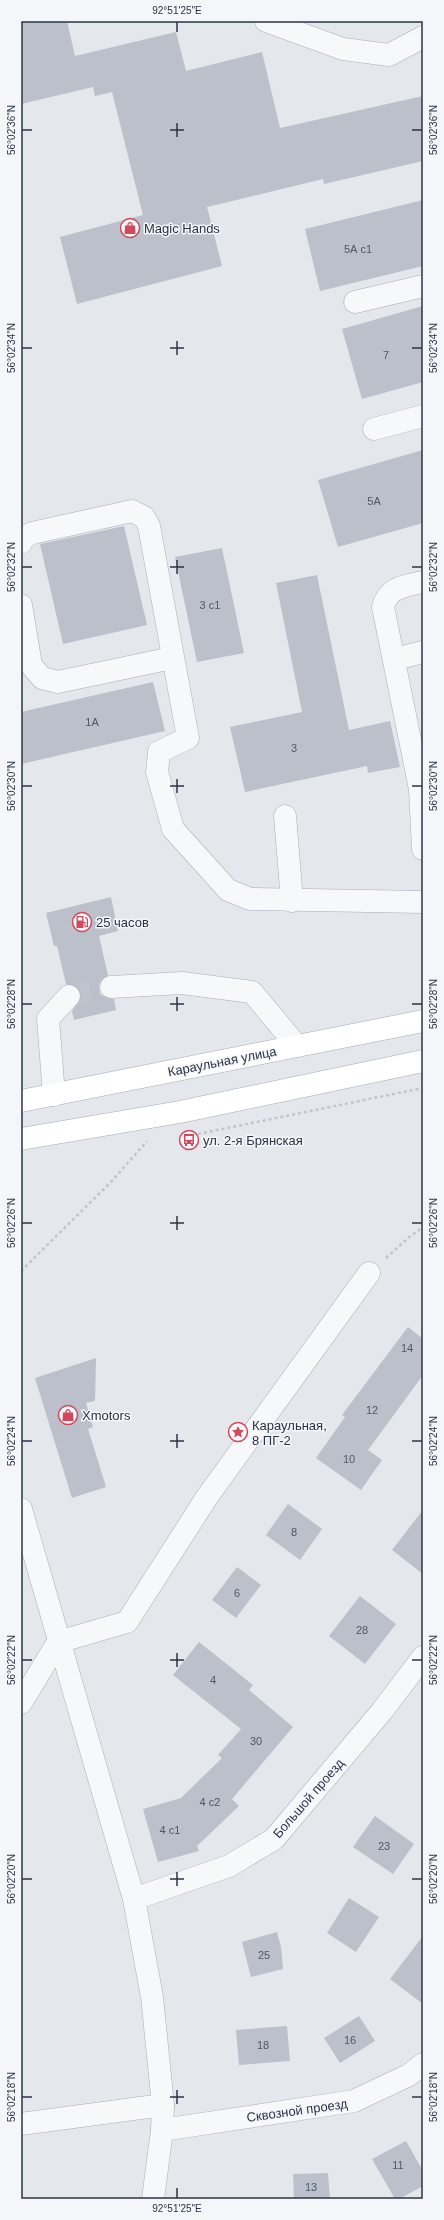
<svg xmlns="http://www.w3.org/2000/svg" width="444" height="2220" font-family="Helvetica,sans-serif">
<rect width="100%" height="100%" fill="#e4e7ec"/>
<g fill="#bbc0ca">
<path d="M 21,21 L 67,21 L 75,56 L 176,32 L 186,71 L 262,52 L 280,128 L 423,96 L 423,161 L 324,184 L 323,179 L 207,207 L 222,266 L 77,304 L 60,237 L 143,215 L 112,92 L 95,96 L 93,87 L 21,104 Z"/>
<path d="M 423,200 L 423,266 L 320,291 L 305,229 Z"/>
<path d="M 423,306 L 423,382 L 362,399 L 342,329 Z"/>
<path d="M 423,450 L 423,523 L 338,547 L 318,480 Z"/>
<path d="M 124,526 L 147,625 L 63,644 L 40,544 Z"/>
<path d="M 222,548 L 244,653 L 197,662 L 175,557 Z"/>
<path d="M 317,575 L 349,730 L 390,721 L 400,767 L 368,773 L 367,766 L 245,792 L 230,727 L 302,712 L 276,583 Z"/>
<path d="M 153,682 L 165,731 L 21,764 L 21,712 Z"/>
<path d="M 111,897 L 118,931 L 99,936 L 108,975 L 100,981 L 99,987 L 100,994 L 105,998 L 114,999 L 116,1010 L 74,1020 L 72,1011 L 81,999 L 81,993 L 77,987 L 66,984 L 57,946 L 54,946 L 46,913 Z"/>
<path d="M 408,1327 L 423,1339 L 423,1375 L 368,1450 L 382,1460 L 361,1490 L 316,1458 L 345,1417 L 342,1415 Z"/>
<path d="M 96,1358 L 95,1401 L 86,1403 L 93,1427 L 88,1429 L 106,1487 L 72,1498 L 35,1378 Z"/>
<path d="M 288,1504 L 322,1529 L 300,1560 L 266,1535 Z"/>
<path d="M 423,1510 L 423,1574 L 392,1550 Z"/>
<path d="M 237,1567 L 261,1585 L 236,1618 L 212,1600 Z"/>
<path d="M 360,1596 L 396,1624 L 365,1664 L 329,1636 Z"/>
<path d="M 199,1642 L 253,1685 L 249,1690 L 293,1727 L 232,1799 L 239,1806 L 197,1846 L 199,1851 L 158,1862 L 143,1809 L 181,1798 L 222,1758 L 218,1755 L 241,1729 L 173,1675 Z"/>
<path d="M 375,1816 L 414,1844 L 393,1874 L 353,1847 Z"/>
<path d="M 349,1898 L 379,1917 L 356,1952 L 327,1933 Z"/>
<path d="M 277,1932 L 281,1947 L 283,1969 L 251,1977 L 242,1942 Z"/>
<path d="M 423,1936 L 423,2004 L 390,1979 Z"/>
<path d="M 359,2016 L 375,2041 L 340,2063 L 324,2038 Z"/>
<path d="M 287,2026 L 290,2061 L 239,2065 L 236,2030 Z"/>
<path d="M 406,2141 L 423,2171 L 423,2186 L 399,2199 L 395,2199 L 372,2159 Z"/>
<path d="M 328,2173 L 330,2199 L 294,2199 L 293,2174 Z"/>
</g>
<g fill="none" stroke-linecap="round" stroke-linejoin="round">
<path stroke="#bfc3cb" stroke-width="22" stroke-dasharray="22 11" stroke-linecap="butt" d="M 69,996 L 111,987"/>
<g stroke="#a9aeb7" stroke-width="23">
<g id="minor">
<path d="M 266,21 L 343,49 L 389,55 L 423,37"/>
<path d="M 355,302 L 423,286"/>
<path d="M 374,429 L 423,416"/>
<path d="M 21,543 L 22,539 L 32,533 L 132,511 L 144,517 L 149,526 L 188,738 L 159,752 L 157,772 L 173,829 L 228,890 L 250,899 L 423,902"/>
<path d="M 423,582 C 405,586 388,587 383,607 L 420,789 L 423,849"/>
<path d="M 21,605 L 31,665 L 42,678 L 58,682 L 172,658"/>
<path d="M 395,659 L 423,652"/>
<path d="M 285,816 L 292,901"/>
<path d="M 111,987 L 182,983 L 252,992 L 297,1046"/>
<path d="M 54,1095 L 48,1019 L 69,996"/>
<path d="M 21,1509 L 134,1899 L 152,1997 L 163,2105 L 162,2130 L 153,2199"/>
<path d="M 21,1703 L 58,1642 L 127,1622 L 207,1497 L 369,1273"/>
<path d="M 134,1899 L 229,1866 L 274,1839 L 382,1711 L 423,1657"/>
<path d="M 21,2124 L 163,2105"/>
<path d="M 162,2130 L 354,2101 L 409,2075 L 423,2064"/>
</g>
</g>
<g stroke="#a3abb8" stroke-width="23">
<g id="major">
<path d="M 21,1101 L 423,1021"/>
<path d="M 21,1139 L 180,1112 L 423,1061"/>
</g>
</g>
<g stroke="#c2c5cb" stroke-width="2.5" stroke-dasharray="3 3" stroke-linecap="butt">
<path d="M 198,1134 L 423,1088"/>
<path d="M 386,1258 L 408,1238 L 423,1227"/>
<path d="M 21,1271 L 111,1182 L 147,1141"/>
</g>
<use href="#minor" stroke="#f7f8fa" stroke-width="22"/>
<use href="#major" stroke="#fff" stroke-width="22"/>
</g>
<path fill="none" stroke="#2b3445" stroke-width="1.5" d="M 177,22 L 177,32M 177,123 L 177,137M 22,130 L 32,130M 170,130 L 184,130M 412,130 L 422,130M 177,341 L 177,355M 22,348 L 32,348M 170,348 L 184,348M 412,348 L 422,348M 177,560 L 177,574M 22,567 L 32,567M 170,567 L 184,567M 412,567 L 422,567M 177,779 L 177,793M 22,786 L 32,786M 170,786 L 184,786M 412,786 L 422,786M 177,997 L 177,1011M 22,1004 L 32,1004M 170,1004 L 184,1004M 412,1004 L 422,1004M 177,1216 L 177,1230M 22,1223 L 32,1223M 170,1223 L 184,1223M 412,1223 L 422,1223M 177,1434 L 177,1448M 22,1441 L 32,1441M 170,1441 L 184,1441M 412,1441 L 422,1441M 177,1653 L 177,1667M 22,1660 L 32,1660M 170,1660 L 184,1660M 412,1660 L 422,1660M 177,1872 L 177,1886M 22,1879 L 32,1879M 170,1879 L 184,1879M 412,1879 L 422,1879M 177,2090 L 177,2104M 22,2097 L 32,2097M 170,2097 L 184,2097M 412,2097 L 422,2097M 177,2188 L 177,2198"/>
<defs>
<g id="shop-ring" transform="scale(1)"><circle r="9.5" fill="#f4f6f9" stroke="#d1495b" stroke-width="1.5"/><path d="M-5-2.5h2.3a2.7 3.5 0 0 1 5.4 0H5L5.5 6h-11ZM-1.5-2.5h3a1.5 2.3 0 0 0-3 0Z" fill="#d1495b"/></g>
<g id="fuel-ring" transform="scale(1)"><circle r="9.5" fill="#f4f6f9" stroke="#d1495b" stroke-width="1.5"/><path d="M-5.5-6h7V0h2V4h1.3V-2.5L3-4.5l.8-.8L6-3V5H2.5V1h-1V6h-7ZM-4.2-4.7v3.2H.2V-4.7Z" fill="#d1495b"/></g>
<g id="bus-ring" transform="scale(1)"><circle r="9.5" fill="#f4f6f9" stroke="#d1495b" stroke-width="1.5"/><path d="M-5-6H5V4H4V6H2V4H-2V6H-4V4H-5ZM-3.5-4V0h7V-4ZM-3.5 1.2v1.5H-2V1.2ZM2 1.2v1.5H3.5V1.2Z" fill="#d1495b"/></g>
<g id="sight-ring" transform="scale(1)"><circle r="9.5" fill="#f4f6f9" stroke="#d1495b" stroke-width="1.5"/><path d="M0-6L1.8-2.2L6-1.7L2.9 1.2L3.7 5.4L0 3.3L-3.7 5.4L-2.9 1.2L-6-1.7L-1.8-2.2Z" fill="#d1495b"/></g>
</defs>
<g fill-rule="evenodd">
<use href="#shop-ring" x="130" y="228"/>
<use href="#fuel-ring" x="82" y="922"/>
<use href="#bus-ring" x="189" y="1140"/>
<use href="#shop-ring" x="68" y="1415"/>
<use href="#sight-ring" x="238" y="1432"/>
</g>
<g text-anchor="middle" stroke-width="3" stroke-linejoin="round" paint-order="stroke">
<g font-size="11" fill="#4f5766">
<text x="358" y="253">5А с1</text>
<text x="386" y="359">7</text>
<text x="374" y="505">5А</text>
<text x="210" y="609">3 с1</text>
<text x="92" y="726">1А</text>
<text x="294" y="752">3</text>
<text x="407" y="1352">14</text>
<text x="372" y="1414">12</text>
<text x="349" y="1463">10</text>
<text x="294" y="1536">8</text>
<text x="237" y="1597">6</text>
<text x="362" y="1634">28</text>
<text x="213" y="1684">4</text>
<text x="256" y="1745">30</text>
<text x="210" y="1806">4 с2</text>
<text x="170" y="1834">4 с1</text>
<text x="384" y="1850">23</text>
<text x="264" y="1959">25</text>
<text x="350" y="2044">16</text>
<text x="263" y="2049">18</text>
<text x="398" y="2169">11</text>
<text x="311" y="2191">13</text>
</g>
<g font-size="13" fill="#2b3445" stroke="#f4f6f9" text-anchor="start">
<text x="144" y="233">Magic Hands</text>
<text x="96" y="927">25 часов</text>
<text x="203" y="1145">ул. 2-я Брянская</text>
<text x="82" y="1420">Xmotors</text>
<text x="252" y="1430">Караульная,<tspan x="252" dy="15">8 ПГ-2</tspan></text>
</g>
<g font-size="13" fill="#2b3445" stroke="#f4f6f9">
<text transform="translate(222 1061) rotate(-11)" y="5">Караульная улица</text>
<text transform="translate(308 1798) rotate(-49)" y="5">Большой проезд</text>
<text transform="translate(297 2110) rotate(-8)" y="5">Сквозной проезд</text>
</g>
</g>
<rect width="444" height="2220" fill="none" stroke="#f4f6f9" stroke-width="44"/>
<rect x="22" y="22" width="400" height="2176" fill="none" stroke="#2b3445" stroke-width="1.5"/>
<g font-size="10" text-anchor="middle" fill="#2b3445">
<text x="177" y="14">92°51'25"E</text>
<text transform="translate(11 130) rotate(-90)" y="4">56°02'36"N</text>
<text transform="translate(433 130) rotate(-90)" y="4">56°02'36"N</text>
<text transform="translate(11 348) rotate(-90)" y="4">56°02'34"N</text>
<text transform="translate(433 348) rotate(-90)" y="4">56°02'34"N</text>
<text transform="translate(11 567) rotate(-90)" y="4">56°02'32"N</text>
<text transform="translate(433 567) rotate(-90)" y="4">56°02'32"N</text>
<text transform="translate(11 786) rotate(-90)" y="4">56°02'30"N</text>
<text transform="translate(433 786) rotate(-90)" y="4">56°02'30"N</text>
<text transform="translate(11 1004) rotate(-90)" y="4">56°02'28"N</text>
<text transform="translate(433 1004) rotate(-90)" y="4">56°02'28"N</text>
<text transform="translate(11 1223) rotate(-90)" y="4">56°02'26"N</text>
<text transform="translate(433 1223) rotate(-90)" y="4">56°02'26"N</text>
<text transform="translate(11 1441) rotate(-90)" y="4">56°02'24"N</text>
<text transform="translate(433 1441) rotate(-90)" y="4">56°02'24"N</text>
<text transform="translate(11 1660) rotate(-90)" y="4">56°02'22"N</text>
<text transform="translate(433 1660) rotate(-90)" y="4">56°02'22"N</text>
<text transform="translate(11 1879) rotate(-90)" y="4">56°02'20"N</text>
<text transform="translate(433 1879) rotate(-90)" y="4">56°02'20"N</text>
<text transform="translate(11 2097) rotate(-90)" y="4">56°02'18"N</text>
<text transform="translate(433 2097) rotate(-90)" y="4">56°02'18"N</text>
<text x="177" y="2212">92°51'25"E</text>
</g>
</svg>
